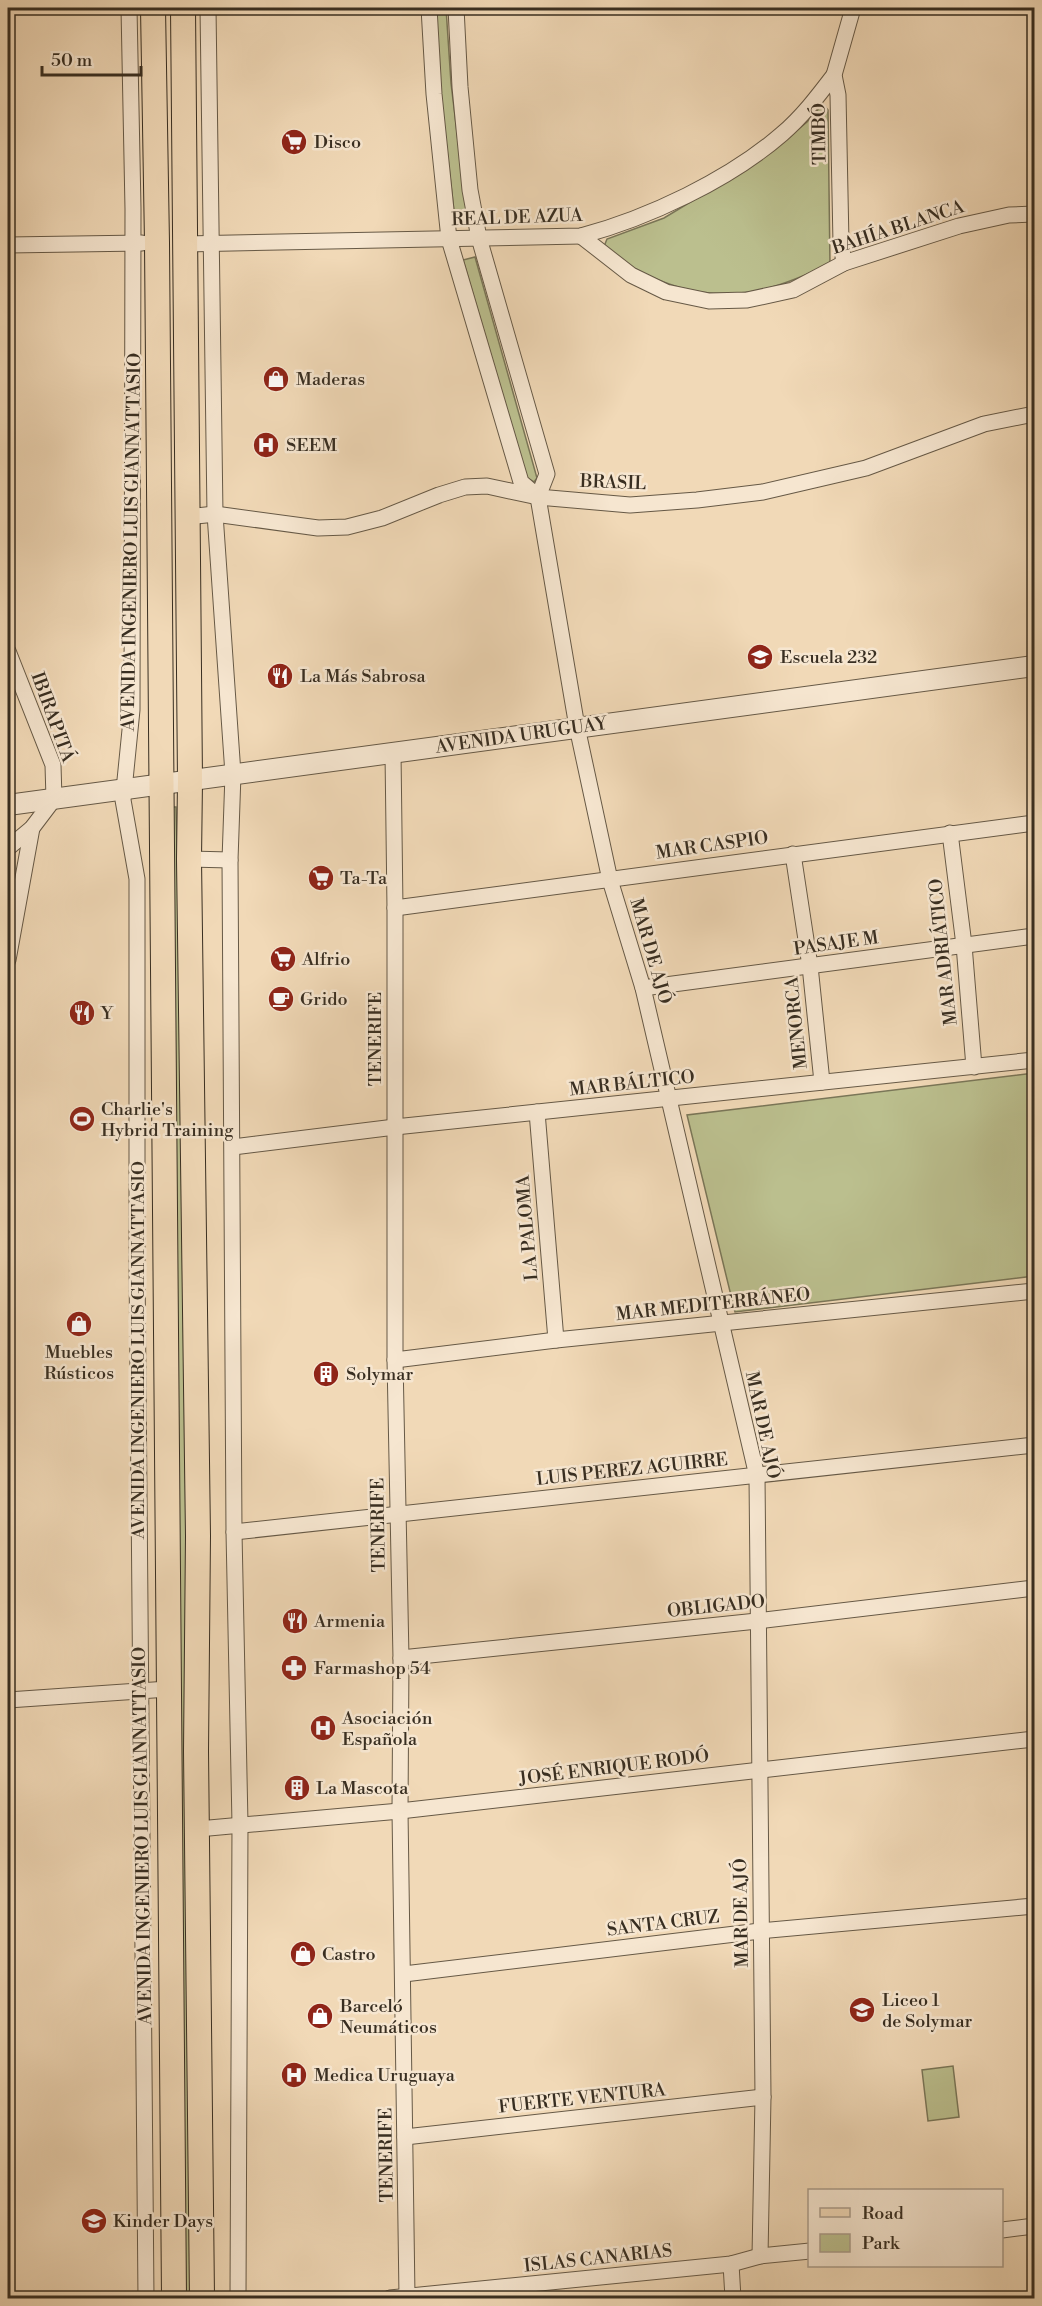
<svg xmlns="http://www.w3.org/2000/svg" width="1042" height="2306" font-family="'Libre Bodoni',serif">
<rect width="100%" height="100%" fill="#f1d9b7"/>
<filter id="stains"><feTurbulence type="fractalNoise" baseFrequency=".00333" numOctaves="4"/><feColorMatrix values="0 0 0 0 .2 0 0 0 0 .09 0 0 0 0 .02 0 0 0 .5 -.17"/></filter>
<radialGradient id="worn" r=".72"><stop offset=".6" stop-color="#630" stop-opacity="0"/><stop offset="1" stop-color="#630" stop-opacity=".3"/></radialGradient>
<g fill="#bbbf8e" stroke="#7a7658" stroke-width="1.5">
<path d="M 435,8 L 446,8 L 451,83 L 467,216 L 455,220 L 440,88 Z"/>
<path d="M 823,104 L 828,110 L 830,265 C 809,273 787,284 765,289 C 703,303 654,284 603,249 L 607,239 L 664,218 L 762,159 L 807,122 Z"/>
<path d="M 475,257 L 537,478 L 534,482 L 527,478 L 463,260 Z"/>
<path d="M 169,807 L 176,807 L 181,1021 L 194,2298 L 182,2298 Z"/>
<path d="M 1034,1073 L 1034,1276 L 735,1312 L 687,1115 Z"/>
<path d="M 953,2066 L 959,2117 L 928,2121 L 922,2070 Z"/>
</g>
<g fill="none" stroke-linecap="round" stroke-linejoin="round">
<g stroke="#665946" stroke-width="17">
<g id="minor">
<path d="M 129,8 L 133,209 L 132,710 L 123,800 L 137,879 L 137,1264 L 146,2298"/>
<path d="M 208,8 L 215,514 L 233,774 L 230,860 L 234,1532 L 240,1824 L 238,2298"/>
<path d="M 429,8 L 434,94 L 449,239 L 521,482 L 536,495"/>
<path d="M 456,8 L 460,87 L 470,190 L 479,238 L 547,474 L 538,497 L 577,727 L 610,880 L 643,988 L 757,1476 L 763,2097 L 760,2256"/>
<path d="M 581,236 L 631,275 L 666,292 L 709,301 L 747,300 L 793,290 L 844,263 L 959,226 L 1009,215 L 1034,214"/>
<path d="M 185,244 L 581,236 C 648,218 729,180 782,134 C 802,117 818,96 834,75"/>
<path d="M 8,245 L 142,243"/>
<path d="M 844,263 L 841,243 L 838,95 L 834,75 L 853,8"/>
<path d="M 187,517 L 215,514 L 318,528 L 347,527 L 382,518 L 439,495 L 465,487 L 487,486 L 538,497 L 630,505 L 697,500 L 763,492 L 866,468 L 984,424 L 1034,414"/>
<path d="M 8,651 L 53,765 L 54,799 L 32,828 L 8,848"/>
<path d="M 393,753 L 395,908 L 395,1360 L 401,1658 L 400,1811 L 407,2296"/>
<path d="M 950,833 L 964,945 L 974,1067"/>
<path d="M 793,854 L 810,966 L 822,1082"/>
<path d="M 189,859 L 230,860"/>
<path d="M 395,908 L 1034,823"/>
<path d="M 8,960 L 32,828"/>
<path d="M 643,988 L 1034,936"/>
<path d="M 537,1112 L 556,1340"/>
<path d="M 233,1147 L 395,1127 L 1034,1060"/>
<path d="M 395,1360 L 556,1340 L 1034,1291"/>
<path d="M 234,1532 L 1034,1445"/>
<path d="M 401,1658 L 757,1621 L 1034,1588"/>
<path d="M 8,1700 L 168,1689"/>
<path d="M 198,1829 L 400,1811 L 1034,1739"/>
<path d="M 404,1974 L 760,1931 L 1034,1906"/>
<path d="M 405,2137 L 763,2097"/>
<path d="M 1002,2230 L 1034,2226"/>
<path d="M 731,2264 L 733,2298"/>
<path d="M 390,2298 L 731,2264 L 760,2256 L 810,2251"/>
</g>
</g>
<g stroke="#665946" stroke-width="22">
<path id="tertiary" d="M 8,805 L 1034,666"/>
</g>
<g stroke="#382e21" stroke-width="26">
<g id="primary">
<path d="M 153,8 L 157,243 L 174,2298"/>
<path d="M 183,8 L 190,781 L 189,859 L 198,1536 L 196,1751 L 202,2298"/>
</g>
</g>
<use href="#minor" stroke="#f6e6d0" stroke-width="15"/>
<use href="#tertiary" stroke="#f6e6d0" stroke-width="20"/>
<use href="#primary" stroke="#f1d9b7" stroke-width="24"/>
</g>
<defs>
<g id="supermarket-disc" transform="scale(1.35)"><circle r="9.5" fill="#8f2418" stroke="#f6e6d0"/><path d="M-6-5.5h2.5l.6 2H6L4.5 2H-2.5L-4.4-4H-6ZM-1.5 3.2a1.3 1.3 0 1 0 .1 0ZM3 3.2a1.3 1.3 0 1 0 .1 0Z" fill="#fff"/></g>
<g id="shop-disc" transform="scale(1.35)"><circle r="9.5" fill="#8f2418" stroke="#f6e6d0"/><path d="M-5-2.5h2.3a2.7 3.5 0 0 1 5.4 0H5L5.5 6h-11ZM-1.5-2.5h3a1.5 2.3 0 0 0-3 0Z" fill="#fff"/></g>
<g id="hospital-disc" transform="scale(1.35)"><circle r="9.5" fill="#8f2418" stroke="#f6e6d0"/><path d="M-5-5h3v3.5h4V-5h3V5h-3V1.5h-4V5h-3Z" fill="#fff"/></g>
<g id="school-disc" transform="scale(1.35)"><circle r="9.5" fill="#8f2418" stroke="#f6e6d0"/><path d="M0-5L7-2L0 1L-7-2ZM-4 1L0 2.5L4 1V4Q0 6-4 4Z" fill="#fff"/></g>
<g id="restaurant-disc" transform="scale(1.35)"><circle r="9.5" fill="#8f2418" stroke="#f6e6d0"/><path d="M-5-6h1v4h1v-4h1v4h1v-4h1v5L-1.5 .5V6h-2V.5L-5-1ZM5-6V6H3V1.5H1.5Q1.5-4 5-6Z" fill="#fff"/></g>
<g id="cafe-disc" transform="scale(1.35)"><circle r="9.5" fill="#8f2418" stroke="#f6e6d0"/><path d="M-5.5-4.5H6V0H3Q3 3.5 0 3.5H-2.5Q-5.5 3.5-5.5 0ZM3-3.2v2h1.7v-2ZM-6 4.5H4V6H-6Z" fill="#fff"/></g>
<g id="stadium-disc" transform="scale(1.35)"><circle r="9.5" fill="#8f2418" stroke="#f6e6d0"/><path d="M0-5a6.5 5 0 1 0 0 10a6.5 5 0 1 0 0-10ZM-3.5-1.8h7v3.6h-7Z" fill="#fff"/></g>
<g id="building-disc" transform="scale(1.35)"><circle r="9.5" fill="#8f2418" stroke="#f6e6d0"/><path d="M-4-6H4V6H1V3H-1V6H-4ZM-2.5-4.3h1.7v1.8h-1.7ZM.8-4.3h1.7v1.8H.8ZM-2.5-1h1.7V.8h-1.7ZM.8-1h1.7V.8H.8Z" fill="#fff"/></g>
<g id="pharmacy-disc" transform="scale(1.35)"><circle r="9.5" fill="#8f2418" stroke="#f6e6d0"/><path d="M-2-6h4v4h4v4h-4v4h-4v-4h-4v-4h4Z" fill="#fff"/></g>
</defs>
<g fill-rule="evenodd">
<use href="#supermarket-disc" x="294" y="142"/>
<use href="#shop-disc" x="276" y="379"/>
<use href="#hospital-disc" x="266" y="445"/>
<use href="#school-disc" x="760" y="657"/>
<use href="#restaurant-disc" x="280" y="676"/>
<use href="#supermarket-disc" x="321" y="878"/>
<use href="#supermarket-disc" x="283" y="959"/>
<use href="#cafe-disc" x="281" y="999"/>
<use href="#restaurant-disc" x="82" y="1013"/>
<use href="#stadium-disc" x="82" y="1119"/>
<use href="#shop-disc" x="79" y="1324"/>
<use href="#building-disc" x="326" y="1374"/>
<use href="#restaurant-disc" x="295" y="1621"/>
<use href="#pharmacy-disc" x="294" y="1668"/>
<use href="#hospital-disc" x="323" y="1728"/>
<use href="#building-disc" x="297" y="1788"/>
<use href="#shop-disc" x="303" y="1954"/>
<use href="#school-disc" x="862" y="2010"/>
<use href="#shop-disc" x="320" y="2016"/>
<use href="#hospital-disc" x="294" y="2075"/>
<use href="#school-disc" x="94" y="2221"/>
</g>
<g text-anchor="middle" stroke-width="5" stroke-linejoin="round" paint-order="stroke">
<g font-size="18" fill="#382e21" stroke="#f6e6d0">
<text transform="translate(819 134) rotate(-91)" y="6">TIMBÓ</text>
<text transform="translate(517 217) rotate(-2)" y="6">REAL DE AZUA</text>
<text transform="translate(898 227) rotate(-18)" y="6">BAHÍA BLANCA</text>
<text transform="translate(613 482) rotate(2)" y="6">BRASIL</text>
<text transform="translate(131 542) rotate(-89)" y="6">AVENIDA INGENIERO LUIS GIANNATTASIO</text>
<text transform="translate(53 717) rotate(70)" y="6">IBIRAPITÁ</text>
<text transform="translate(521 735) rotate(-8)" y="6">AVENIDA URUGUAY</text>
<text transform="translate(712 845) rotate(-8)" y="6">MAR CASPIO</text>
<text transform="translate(836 943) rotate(-8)" y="6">PASAJE M</text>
<text transform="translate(651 951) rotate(74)" y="6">MAR DE AJÓ</text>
<text transform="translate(943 952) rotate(-96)" y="6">MAR ADRIÁTICO</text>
<text transform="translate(796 1023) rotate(-96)" y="6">MENORCA</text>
<text transform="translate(375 1039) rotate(-90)" y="6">TENERIFE</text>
<text transform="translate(632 1083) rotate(-6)" y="6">MAR BÁLTICO</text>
<text transform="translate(527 1228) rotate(-95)" y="6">LA PALOMA</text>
<text transform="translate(713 1304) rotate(-6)" y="6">MAR MEDITERRÁNEO</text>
<text transform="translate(138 1350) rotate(-90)" y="6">AVENIDA INGENIERO LUIS GIANNATTASIO</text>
<text transform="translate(763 1425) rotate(78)" y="6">MAR DE AJÓ</text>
<text transform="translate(632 1469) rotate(-6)" y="6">LUIS PEREZ AGUIRRE</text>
<text transform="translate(378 1525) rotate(-91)" y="6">TENERIFE</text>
<text transform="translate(716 1606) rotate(-6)" y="6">OBLIGADO</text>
<text transform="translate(614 1767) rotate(-7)" y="6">JOSÉ ENRIQUE RODÓ</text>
<text transform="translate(142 1836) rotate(-91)" y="6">AVENIDA INGENIERO LUIS GIANNATTASIO</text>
<text transform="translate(741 1913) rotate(-91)" y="6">MAR DE AJÓ</text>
<text transform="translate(663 1923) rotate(-7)" y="6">SANTA CRUZ</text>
<text transform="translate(582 2098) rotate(-6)" y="6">FUERTE VENTURA</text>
<text transform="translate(386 2155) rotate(-91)" y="6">TENERIFE</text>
<text transform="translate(598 2258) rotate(-6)" y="6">ISLAS CANARIAS</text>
</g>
<g font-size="18" fill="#382e21" stroke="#f6e6d0" text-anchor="start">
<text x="314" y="148">Disco</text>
<text x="296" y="385">Maderas</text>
<text x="286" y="451">SEEM</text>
<text x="780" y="663">Escuela 232</text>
<text x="300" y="682">La Más Sabrosa</text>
<text x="340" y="884">Ta-Ta</text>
<text x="302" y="965">Alfrio</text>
<text x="300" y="1005">Grido</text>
<text x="101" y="1019">Y</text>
<text x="101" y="1115">Charlie's<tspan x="101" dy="21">Hybrid Training</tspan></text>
<text x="79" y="1358" text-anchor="middle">Muebles<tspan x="79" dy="21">Rústicos</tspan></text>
<text x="346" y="1380">Solymar</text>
<text x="314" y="1627">Armenia</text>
<text x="314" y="1674">Farmashop 54</text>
<text x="342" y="1724">Asociación<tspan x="342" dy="21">Española</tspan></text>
<text x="316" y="1794">La Mascota</text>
<text x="322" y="1960">Castro</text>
<text x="882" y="2006">Liceo 1<tspan x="882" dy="21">de Solymar</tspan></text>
<text x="340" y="2012">Barceló<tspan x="340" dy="21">Neumáticos</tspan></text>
<text x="314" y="2081">Medica Uruguaya</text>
<text x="113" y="2227">Kinder Days</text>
</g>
</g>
<rect width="1042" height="2306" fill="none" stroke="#f1d9b7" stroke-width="30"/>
<rect x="9" y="9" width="1024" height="2288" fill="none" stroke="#382e21" stroke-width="3"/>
<rect x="15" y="15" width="1012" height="2276" fill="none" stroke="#382e21" stroke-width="1.5"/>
<rect x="808" y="2189" width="195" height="78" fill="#f6e6d0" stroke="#aa9c8a" stroke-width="1.5"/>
<rect x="820" y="2208" width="30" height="9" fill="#f1d9b7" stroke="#aa9c8a" stroke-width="1.5"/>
<text x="862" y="2219" font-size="18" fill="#382e21">Road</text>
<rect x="820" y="2234" width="30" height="18" fill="#bbbf8e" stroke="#aa9c8a" stroke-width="1.5"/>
<text x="862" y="2249" font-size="18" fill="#382e21">Park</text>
<path d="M42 66v9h99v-9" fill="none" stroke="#382e21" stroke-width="3"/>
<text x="51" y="66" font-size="18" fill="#382e21" stroke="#f6e6d0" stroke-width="4.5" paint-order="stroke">50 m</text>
<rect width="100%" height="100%" filter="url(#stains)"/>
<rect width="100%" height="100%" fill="url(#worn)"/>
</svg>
